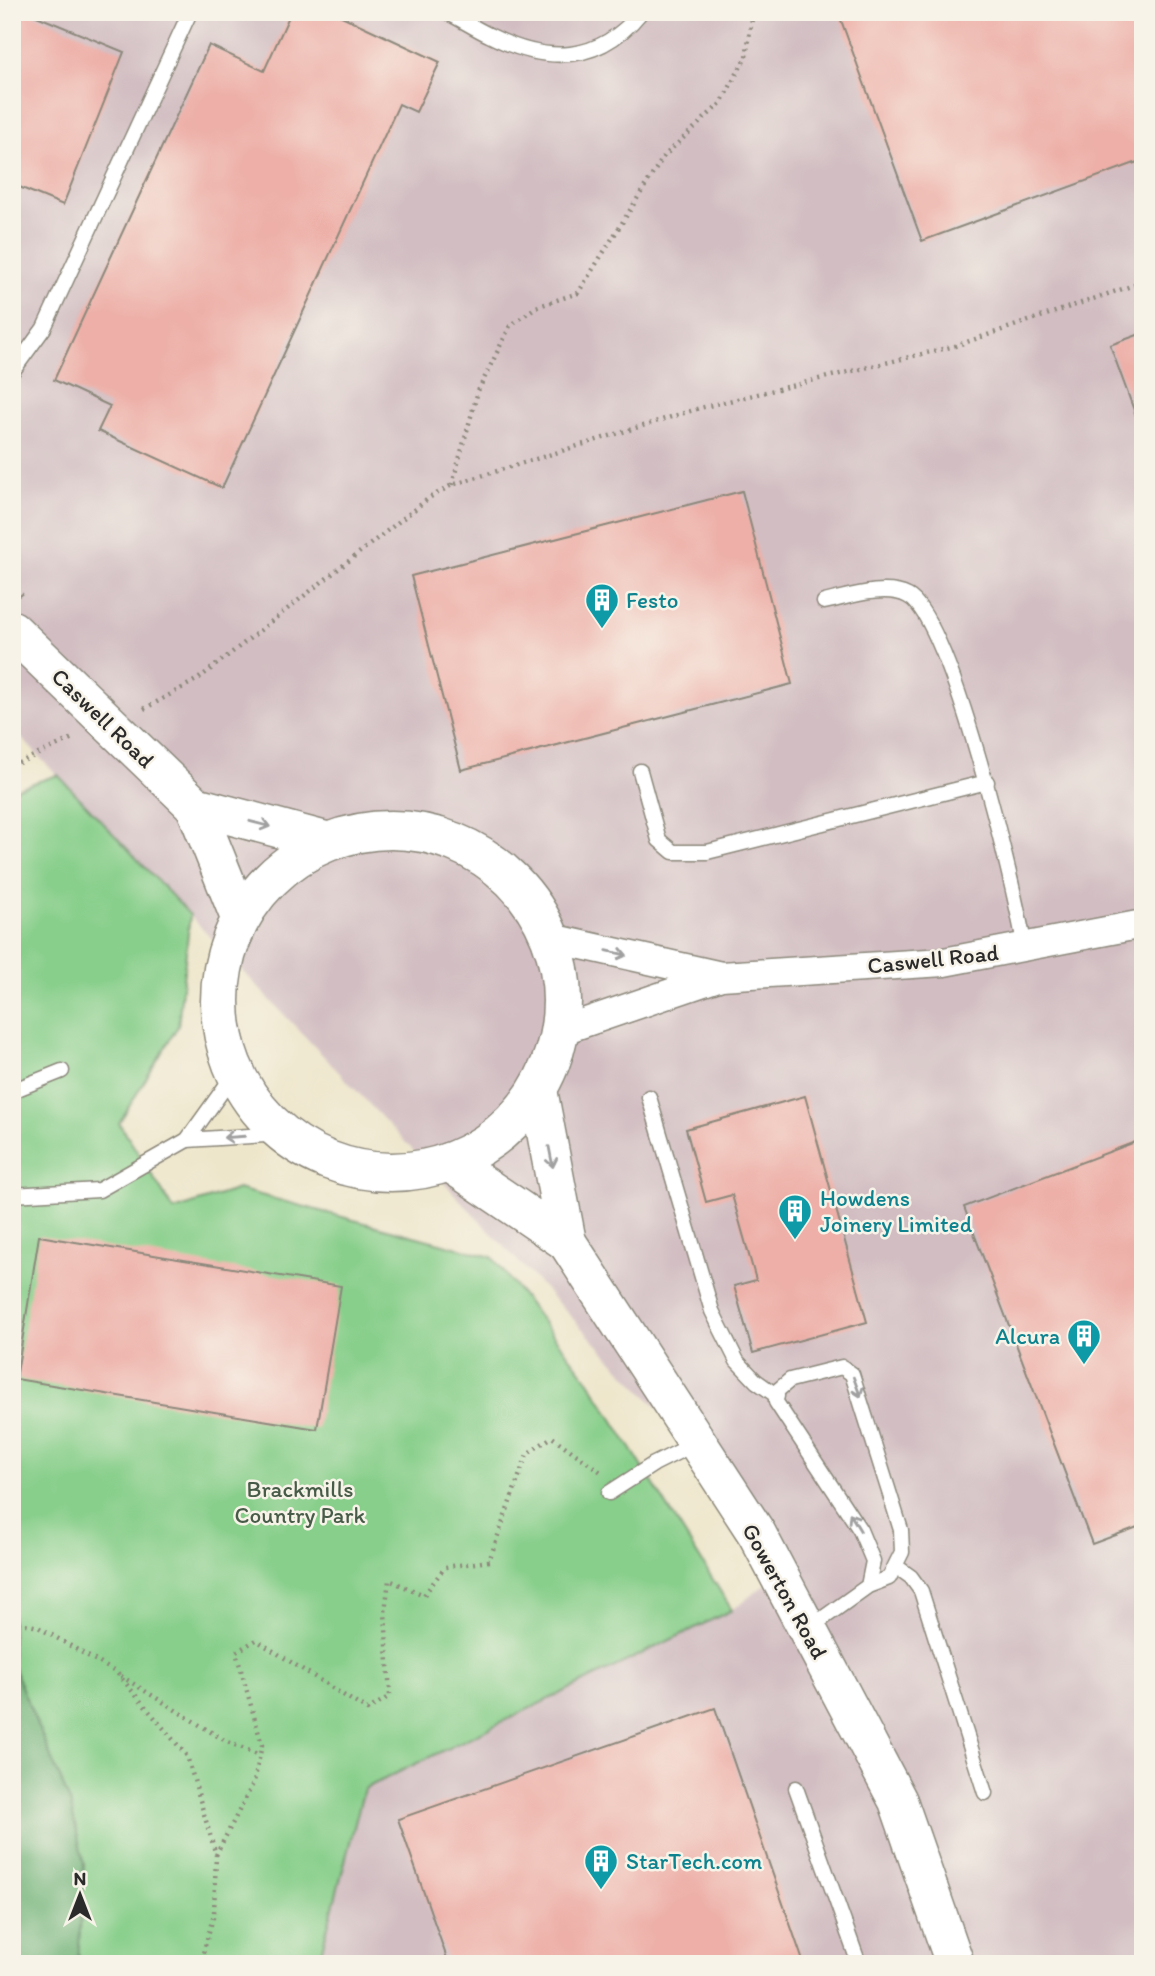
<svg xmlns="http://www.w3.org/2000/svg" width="1155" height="1976" font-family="Itim,sans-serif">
<rect width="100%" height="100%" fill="#f7f3e8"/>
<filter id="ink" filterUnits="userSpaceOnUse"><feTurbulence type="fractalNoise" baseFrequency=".0143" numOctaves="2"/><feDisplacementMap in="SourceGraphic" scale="14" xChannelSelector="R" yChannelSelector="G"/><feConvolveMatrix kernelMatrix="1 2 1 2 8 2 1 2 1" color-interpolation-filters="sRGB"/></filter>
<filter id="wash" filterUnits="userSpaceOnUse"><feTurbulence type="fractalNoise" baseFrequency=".00686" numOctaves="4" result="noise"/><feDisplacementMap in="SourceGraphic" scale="28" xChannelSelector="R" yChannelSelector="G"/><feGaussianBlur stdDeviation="1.57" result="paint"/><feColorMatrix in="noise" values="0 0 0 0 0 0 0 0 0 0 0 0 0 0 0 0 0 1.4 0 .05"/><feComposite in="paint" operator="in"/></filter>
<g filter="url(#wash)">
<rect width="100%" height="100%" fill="#eee6cb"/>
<path fill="#d2bec2" d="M 12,12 L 1143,12 L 1143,1964 L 318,1964 L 364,1789 L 732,1610 L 800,1558 L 12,728 Z"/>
<path fill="#88cf8b" stroke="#5a7d5b" stroke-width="2" d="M 58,775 L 190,915 L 178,1026 L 119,1123 L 174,1210 L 238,1189 L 492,1257 L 589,1381 L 732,1610 L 364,1789 L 318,1964 L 12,1964 L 12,790 Z"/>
<path fill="#6eb277" stroke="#4c6e51" stroke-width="2" d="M 12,1665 L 70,1802 L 84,1864 L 78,1964 L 12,1964 Z"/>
<g id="blocks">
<g fill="#edafa7">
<path d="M 12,12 L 27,12 L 124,52 L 63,205 L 12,184 Z"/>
<path d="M 291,12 L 333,12 L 440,62 L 416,112 L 399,104 L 222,488 L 98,431 L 110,406 L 54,380 L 209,45 L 264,71 Z"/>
<path d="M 838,12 L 1143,12 L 1143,160 L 922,241 Z"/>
<path d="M 1143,333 L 1143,432 L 1142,432 L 1110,345 Z"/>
<path d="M 742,491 L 792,684 L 461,770 L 411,576 Z"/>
<path d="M 805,1096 L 867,1322 L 753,1353 L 734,1286 L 756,1280 L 732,1195 L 706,1202 L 686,1129 Z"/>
<path d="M 1143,1139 L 1143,1525 L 1092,1544 L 964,1207 Z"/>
<path d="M 39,1236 L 341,1286 L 317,1429 L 16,1379 Z"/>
<path d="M 715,1708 L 804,1964 L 449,1964 L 398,1819 Z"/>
</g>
</g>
</g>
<g filter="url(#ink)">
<use href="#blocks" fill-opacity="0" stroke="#8c887b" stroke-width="2"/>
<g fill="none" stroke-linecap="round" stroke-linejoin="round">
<g stroke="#8c887b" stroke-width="17">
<g id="lane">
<path d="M 446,12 C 461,19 474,28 489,35 C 546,64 599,64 641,12"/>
<path d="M 12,372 L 44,328 L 190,12"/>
<path d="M 824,602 C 848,597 885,584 908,596 C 951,618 1016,893 1025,949"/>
<path d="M 640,771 L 659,840 L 673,852 L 707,852 L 987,782"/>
<path d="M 12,1091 L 62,1071"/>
<path d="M 649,1097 L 712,1311 L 737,1361 L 756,1381 L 777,1396"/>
<path d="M 187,1140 L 282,1134"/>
<path d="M 12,1195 L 99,1190 L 187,1140 L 235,1073"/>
<path d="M 609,1493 L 654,1464 L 696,1443"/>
<path d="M 897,1567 L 911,1577 L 921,1591 L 985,1793"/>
<path d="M 808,1629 L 868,1586 L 889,1578 L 902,1552 L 901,1530 L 852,1374 L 842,1367 L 790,1380 L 777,1391 L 776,1402 L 860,1530 L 873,1561 L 868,1586"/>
<path d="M 796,1788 L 859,1964"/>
</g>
</g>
<g stroke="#8c887b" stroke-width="31">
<g id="street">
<path d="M 551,938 L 721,976"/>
<path d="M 560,1031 L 721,976 L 944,962 L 1143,924"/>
</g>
</g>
<g stroke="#8c887b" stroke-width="41">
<g id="secondary">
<path d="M 12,630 L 195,806 L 240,918"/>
<path d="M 195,806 L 326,841"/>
<circle cx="391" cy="1001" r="171"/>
<path d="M 538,1090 L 567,1242 L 757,1534 L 898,1801 L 955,1964"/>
<path d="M 449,1162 L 567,1242"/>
</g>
</g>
<g stroke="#8c887b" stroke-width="4.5" stroke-dasharray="2 5" stroke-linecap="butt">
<path d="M 452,485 L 478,391 L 510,326 L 536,307 L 578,293 L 664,156 L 721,103 L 746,57 L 753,12"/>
<path d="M 12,583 L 23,597"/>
<path d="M 144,709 L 198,679 L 429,498 L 452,485 L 700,408 L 955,346 L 1143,282"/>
<path d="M 12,766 L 75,737"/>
<path d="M 12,1621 L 38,1627 L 117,1673 L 187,1756 L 216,1855 L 214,1914 L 200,1964"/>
<path d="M 121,1676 L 227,1742 L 260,1755"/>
<path d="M 216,1855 L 254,1782 L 262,1745 L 236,1652 L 256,1640 L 367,1710 L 390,1696 L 385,1612 L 389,1580 L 424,1595 L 445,1567 L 489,1561 L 527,1454 L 552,1437 L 601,1472"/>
</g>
<use href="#lane" stroke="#fff" stroke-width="14"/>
<use href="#street" stroke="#fff" stroke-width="28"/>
<use href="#secondary" stroke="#fff" stroke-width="38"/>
</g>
<defs><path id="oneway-shaft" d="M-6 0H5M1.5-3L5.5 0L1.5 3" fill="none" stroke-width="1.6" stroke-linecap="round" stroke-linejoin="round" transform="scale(1.75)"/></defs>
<g stroke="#a0a0a0">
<use href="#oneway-shaft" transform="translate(260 824) rotate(15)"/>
<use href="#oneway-shaft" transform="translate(617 953) rotate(13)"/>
<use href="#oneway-shaft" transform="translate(234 1137) rotate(176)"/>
<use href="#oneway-shaft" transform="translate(551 1157) rotate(79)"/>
<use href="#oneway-shaft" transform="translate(857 1387) rotate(70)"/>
<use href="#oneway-shaft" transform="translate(855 1522) rotate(-121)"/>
</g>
</g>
<defs>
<g id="building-pin" transform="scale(1.75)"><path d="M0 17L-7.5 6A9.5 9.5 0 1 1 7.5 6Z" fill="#0f9aa8" stroke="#f7f3e8"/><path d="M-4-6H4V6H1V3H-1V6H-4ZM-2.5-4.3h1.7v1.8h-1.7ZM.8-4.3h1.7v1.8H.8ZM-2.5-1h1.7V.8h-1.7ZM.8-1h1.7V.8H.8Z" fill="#fff"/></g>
</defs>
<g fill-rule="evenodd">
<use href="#building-pin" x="602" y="600"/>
<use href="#building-pin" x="795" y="1211"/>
<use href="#building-pin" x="1084" y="1336"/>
<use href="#building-pin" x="601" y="1861"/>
</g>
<g text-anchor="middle" stroke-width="5" stroke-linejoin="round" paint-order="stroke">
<g font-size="23" fill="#0d838f" stroke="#f7f3e8" text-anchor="start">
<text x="626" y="608">Festo</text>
<text x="820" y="1206">Howdens<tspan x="820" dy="26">Joinery Limited</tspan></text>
<text x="1060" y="1344" text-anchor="end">Alcura</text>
<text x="626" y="1869">StarTech.com</text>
</g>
<g font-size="23" fill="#2b2b2b" stroke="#f7f3e8">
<text transform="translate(103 718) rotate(44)" y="8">Caswell Road</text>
<text transform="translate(933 959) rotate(-6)" y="8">Caswell Road</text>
<text transform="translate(785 1591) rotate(61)" y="8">Gowerton Road</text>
</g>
<g font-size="23" fill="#475c48" stroke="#f7f3e8">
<text x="300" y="1497">Brackmills<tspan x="300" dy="26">Country Park</tspan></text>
</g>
</g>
<rect width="1155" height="1976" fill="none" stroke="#f7f3e8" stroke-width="42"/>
<g transform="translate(80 1895)" stroke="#f7f3e8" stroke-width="5" paint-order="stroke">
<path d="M0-5L12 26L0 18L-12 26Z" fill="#2b2b2b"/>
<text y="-10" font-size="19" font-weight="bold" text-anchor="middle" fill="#2b2b2b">N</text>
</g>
</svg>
